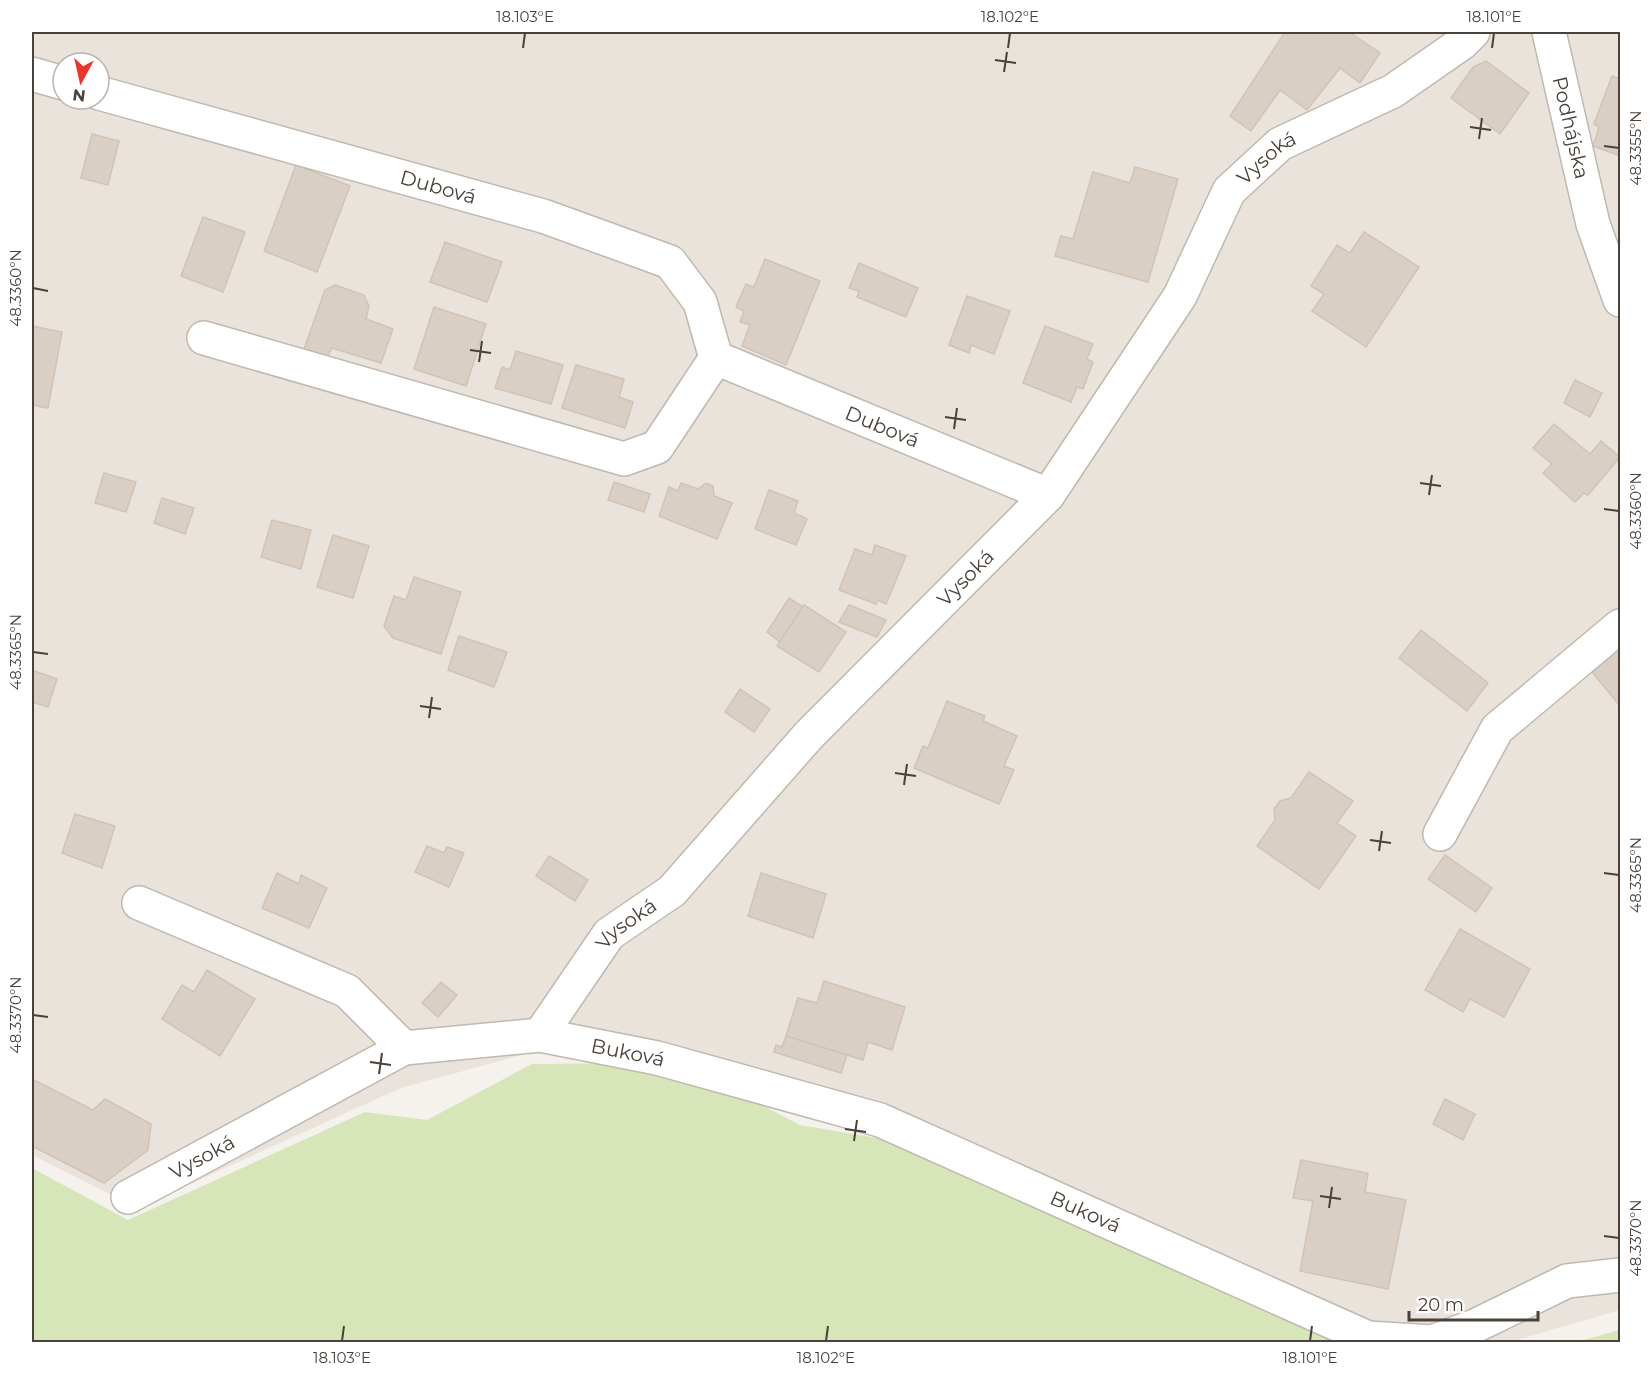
<svg xmlns="http://www.w3.org/2000/svg" width="1652" height="1374" font-family="Montserrat,sans-serif">
<rect width="100%" height="100%" fill="#f5f2ed"/>
<path fill="#e9e3db" fill-rule="evenodd" d="M 32,32 L 1620,32 L 1620,1310 L 1510,1342 L 1373,1342 L 872,1127 L 547,1048 L 401,1088 L 137,1208 L 32,1155 ZM 63,63 L 99,63 L 99,99 L 63,99 Z"/>
<g fill="#d7e6b8">
<path d="M 632,1063 L 729,1088 L 800,1125 L 883,1139 L 1346,1342 L 32,1342 L 32,1168 L 128,1220 L 365,1112 L 427,1120 L 532,1064 Z"/>
<path d="M 1620,1330 L 1620,1342 L 1576,1342 Z"/>
</g>
<g fill="#d9cfc5" stroke="#d1c3b6" stroke-width="1.5">
<path d="M 1285,32 L 1349,32 L 1380,53 L 1360,83 L 1340,68 L 1307,110 L 1280,90 L 1251,131 L 1230,116 Z"/>
<path d="M 1486,61 L 1529,93 L 1500,134 L 1451,98 L 1473,67 Z"/>
<path d="M 1612,76 L 1620,79 L 1620,156 L 1593,146 L 1599,127 L 1594,124 Z"/>
<path d="M 92,134 L 119,141 L 108,185 L 81,178 Z"/>
<path d="M 296,165 L 350,186 L 317,272 L 264,251 Z"/>
<path d="M 1135,167 L 1178,179 L 1148,282 L 1055,256 L 1061,236 L 1073,239 L 1093,172 L 1130,183 Z"/>
<path d="M 203,217 L 245,232 L 223,292 L 181,276 Z"/>
<path d="M 1364,232 L 1419,267 L 1366,347 L 1312,311 L 1324,294 L 1311,286 L 1337,245 L 1350,253 Z"/>
<path d="M 445,242 L 502,262 L 487,302 L 430,282 Z"/>
<path d="M 765,259 L 820,281 L 786,365 L 742,346 L 750,325 L 740,322 L 744,311 L 736,307 L 746,284 L 754,287 Z"/>
<path d="M 859,263 L 918,288 L 906,317 L 857,297 L 859,291 L 849,288 Z"/>
<path d="M 335,285 L 364,295 L 369,306 L 366,319 L 393,329 L 381,363 L 332,348 L 326,359 L 303,352 L 325,290 Z"/>
<path d="M 967,296 L 1010,311 L 994,354 L 971,345 L 969,353 L 949,345 Z"/>
<path d="M 434,307 L 486,324 L 466,386 L 414,369 Z"/>
<path d="M 32,326 L 62,332 L 48,408 L 32,405 Z"/>
<path d="M 1045,326 L 1093,344 L 1087,359 L 1093,362 L 1083,389 L 1077,387 L 1071,402 L 1023,383 Z"/>
<path d="M 516,351 L 563,365 L 551,404 L 495,388 L 502,367 L 510,370 Z"/>
<path d="M 576,365 L 624,379 L 619,397 L 633,402 L 625,428 L 562,408 Z"/>
<path d="M 1575,380 L 1602,393 L 1590,417 L 1564,403 Z"/>
<path d="M 1554,424 L 1590,454 L 1601,441 L 1620,457 L 1588,495 L 1584,493 L 1575,502 L 1543,473 L 1552,464 L 1533,448 Z"/>
<path d="M 104,473 L 136,482 L 126,512 L 95,503 Z"/>
<path d="M 614,482 L 650,494 L 644,512 L 608,500 Z"/>
<path d="M 681,483 L 698,489 L 706,483 L 713,486 L 714,496 L 732,503 L 717,539 L 659,516 L 669,487 L 678,491 Z"/>
<path d="M 769,490 L 798,501 L 794,513 L 807,519 L 796,545 L 755,529 Z"/>
<path d="M 162,498 L 194,508 L 185,534 L 154,523 Z"/>
<path d="M 272,520 L 311,530 L 301,569 L 261,557 Z"/>
<path d="M 333,535 L 369,546 L 353,598 L 317,587 Z"/>
<path d="M 875,545 L 906,556 L 886,604 L 878,600 L 876,604 L 839,590 L 855,549 L 872,555 Z"/>
<path d="M 414,577 L 461,592 L 441,654 L 393,638 L 384,626 L 394,596 L 406,600 Z"/>
<path d="M 789,598 L 803,607 L 780,642 L 767,632 Z"/>
<path d="M 804,605 L 846,632 L 819,672 L 777,646 Z"/>
<path d="M 849,605 L 886,620 L 877,637 L 839,622 Z"/>
<path d="M 1421,630 L 1488,683 L 1467,711 L 1399,658 Z"/>
<path d="M 459,636 L 507,652 L 494,687 L 448,670 Z"/>
<path d="M 1620,648 L 1620,706 L 1592,672 Z"/>
<path d="M 32,670 L 57,679 L 48,707 L 32,702 Z"/>
<path d="M 740,689 L 770,709 L 754,732 L 725,712 Z"/>
<path d="M 947,701 L 985,716 L 983,721 L 1017,736 L 1004,766 L 1014,770 L 999,804 L 914,768 L 923,746 L 928,748 Z"/>
<path d="M 1309,772 L 1353,801 L 1337,823 L 1356,836 L 1319,889 L 1257,846 L 1275,820 L 1274,809 L 1280,801 L 1291,798 Z"/>
<path d="M 75,814 L 115,826 L 102,868 L 62,853 Z"/>
<path d="M 427,846 L 444,853 L 447,847 L 464,853 L 449,887 L 415,872 Z"/>
<path d="M 1445,855 L 1492,888 L 1476,912 L 1428,879 Z"/>
<path d="M 549,856 L 588,880 L 575,901 L 536,876 Z"/>
<path d="M 277,873 L 299,884 L 301,875 L 327,888 L 309,928 L 262,908 Z"/>
<path d="M 761,873 L 826,894 L 813,938 L 748,916 Z"/>
<path d="M 1460,929 L 1530,969 L 1504,1017 L 1470,999 L 1463,1012 L 1425,990 Z"/>
<path d="M 207,970 L 255,999 L 220,1056 L 162,1019 L 182,985 L 194,992 Z"/>
<path d="M 824,981 L 905,1007 L 892,1050 L 868,1042 L 863,1060 L 786,1036 L 798,998 L 817,1003 Z"/>
<path d="M 441,982 L 457,995 L 438,1017 L 422,1003 Z"/>
<path d="M 786,1036 L 847,1055 L 841,1073 L 774,1052 L 776,1045 L 782,1047 Z"/>
<path d="M 32,1079 L 93,1110 L 105,1099 L 151,1124 L 148,1150 L 104,1183 L 32,1146 Z"/>
<path d="M 1445,1099 L 1475,1114 L 1463,1140 L 1433,1124 Z"/>
<path d="M 1301,1160 L 1368,1173 L 1365,1192 L 1406,1200 L 1388,1289 L 1300,1271 L 1313,1201 L 1293,1198 Z"/>
</g>
<g fill="none" stroke-linecap="round" stroke-linejoin="round">
<g stroke="#c1b8af" stroke-width="36">
<g id="minor">
<path id="s1" d="M 1549,32 L 1593,224 L 1620,300"/>
<path d="M 32,74 L 63,83"/>
<path id="s2" d="M 99,93 L 543,216 L 670,262 L 700,302 L 716,358 L 1048,495"/>
<path d="M 204,338 L 624,459 L 657,447 L 716,358"/>
<path d="M 1440,834 L 1497,729 L 1620,626"/>
<path d="M 139,903 L 347,991 L 404,1048"/>
<path id="s3" d="M 540,1035 L 609,934 L 672,891 L 809,735 L 1048,495 L 1180,296 L 1229,191 L 1280,144 L 1393,91 L 1462,43 L 1473,32"/>
<path id="s4" d="M 128,1197 L 404,1048 L 540,1035 L 657,1058 L 880,1120 L 1368,1338 L 1432,1342 L 1475,1326 L 1567,1281 L 1620,1275"/>
</g>
</g>
<use href="#minor" stroke="#fff" stroke-width="33"/>
</g>
<path fill="none" stroke="#4a423a" stroke-width="2" d="M 523,48 L 525,33M 1008,48 L 1010,33M 1492,48 L 1494,33M 995,60 L 1016,63M 1004,72 L 1007,52M 1470,127 L 1491,130M 1479,139 L 1482,118M 1604,146 L 1619,148M 33,288 L 48,291M 470,350 L 491,353M 479,362 L 482,341M 945,417 L 966,420M 954,429 L 957,408M 1420,483 L 1441,486M 1429,495 L 1432,475M 1604,509 L 1619,511M 33,652 L 48,654M 420,706 L 441,709M 429,718 L 432,697M 895,773 L 916,776M 904,785 L 907,764M 1370,840 L 1391,843M 1379,851 L 1382,831M 1604,873 L 1619,875M 33,1015 L 48,1017M 370,1062 L 391,1065M 379,1074 L 382,1053M 845,1129 L 866,1132M 854,1141 L 857,1120M 1320,1196 L 1341,1199M 1329,1208 L 1332,1187M 1604,1236 L 1619,1238M 342,1341 L 344,1326M 826,1341 L 828,1326M 1310,1341 L 1312,1326"/>
<g text-anchor="middle" stroke-width="6" stroke-linejoin="round" paint-order="stroke">
<g font-size="20" fill="#4a423a" stroke="#fff">
<text dy="7" stroke="none"><textPath href="#s1" startOffset="98">Podhájska</textPath></text>
<text dy="7" stroke="none"><textPath href="#s3" startOffset="1150">Vysoká</textPath></text>
<text dy="7" stroke="none"><textPath href="#s2" startOffset="352">Dubová</textPath></text>
<text dy="7" stroke="none"><textPath href="#s2" startOffset="884">Dubová</textPath></text>
<text dy="7" stroke="none"><textPath href="#s3" startOffset="628">Vysoká</textPath></text>
<text dy="7" stroke="none"><textPath href="#s3" startOffset="142">Vysoká</textPath></text>
<text dy="7" stroke="none"><textPath href="#s4" startOffset="540">Buková</textPath></text>
<text dy="7" stroke="none"><textPath href="#s4" startOffset="84">Vysoká</textPath></text>
<text dy="7" stroke="none"><textPath href="#s4" startOffset="1026">Buková</textPath></text>
</g>
</g>
<rect width="1652" height="1374" fill="none" stroke="#ffffff" stroke-width="66"/>
<g transform="translate(81 81) rotate(188)"><circle r="28" fill="#ffffff" stroke="#b7b3b0" stroke-width="1.5"/>
<path d="M0-4.5L10 22L0 15L-10 22Z" fill="#ed342c"/>
<text y="-9" font-size="16" font-weight="bold" text-anchor="middle" fill="#4a423a">N</text>
</g>
<path d="M1409 1311v9h129v-9" fill="none" stroke="#4a423a" stroke-width="3"/>
<text x="1418" y="1311" font-size="18" fill="#4a423a" stroke="#ffffff" stroke-width="4.5" paint-order="stroke">20 m</text>
<rect x="33" y="33" width="1586" height="1308" fill="none" stroke="#4a423a" stroke-width="2"/>
<g font-size="15" text-anchor="middle" fill="#4a423a">
<text x="525" y="22">18.103°E</text>
<text x="1010" y="22">18.102°E</text>
<text x="1494" y="22">18.101°E</text>
<text transform="translate(1636 148) rotate(-90)" y="5">48.3355°N</text>
<text transform="translate(16 288) rotate(-90)" y="5">48.3360°N</text>
<text transform="translate(1636 511) rotate(-90)" y="5">48.3360°N</text>
<text transform="translate(16 652) rotate(-90)" y="5">48.3365°N</text>
<text transform="translate(1636 875) rotate(-90)" y="5">48.3365°N</text>
<text transform="translate(16 1015) rotate(-90)" y="5">48.3370°N</text>
<text transform="translate(1636 1238) rotate(-90)" y="5">48.3370°N</text>
<text x="342" y="1363">18.103°E</text>
<text x="826" y="1363">18.102°E</text>
<text x="1310" y="1363">18.101°E</text>
</g>
</svg>
